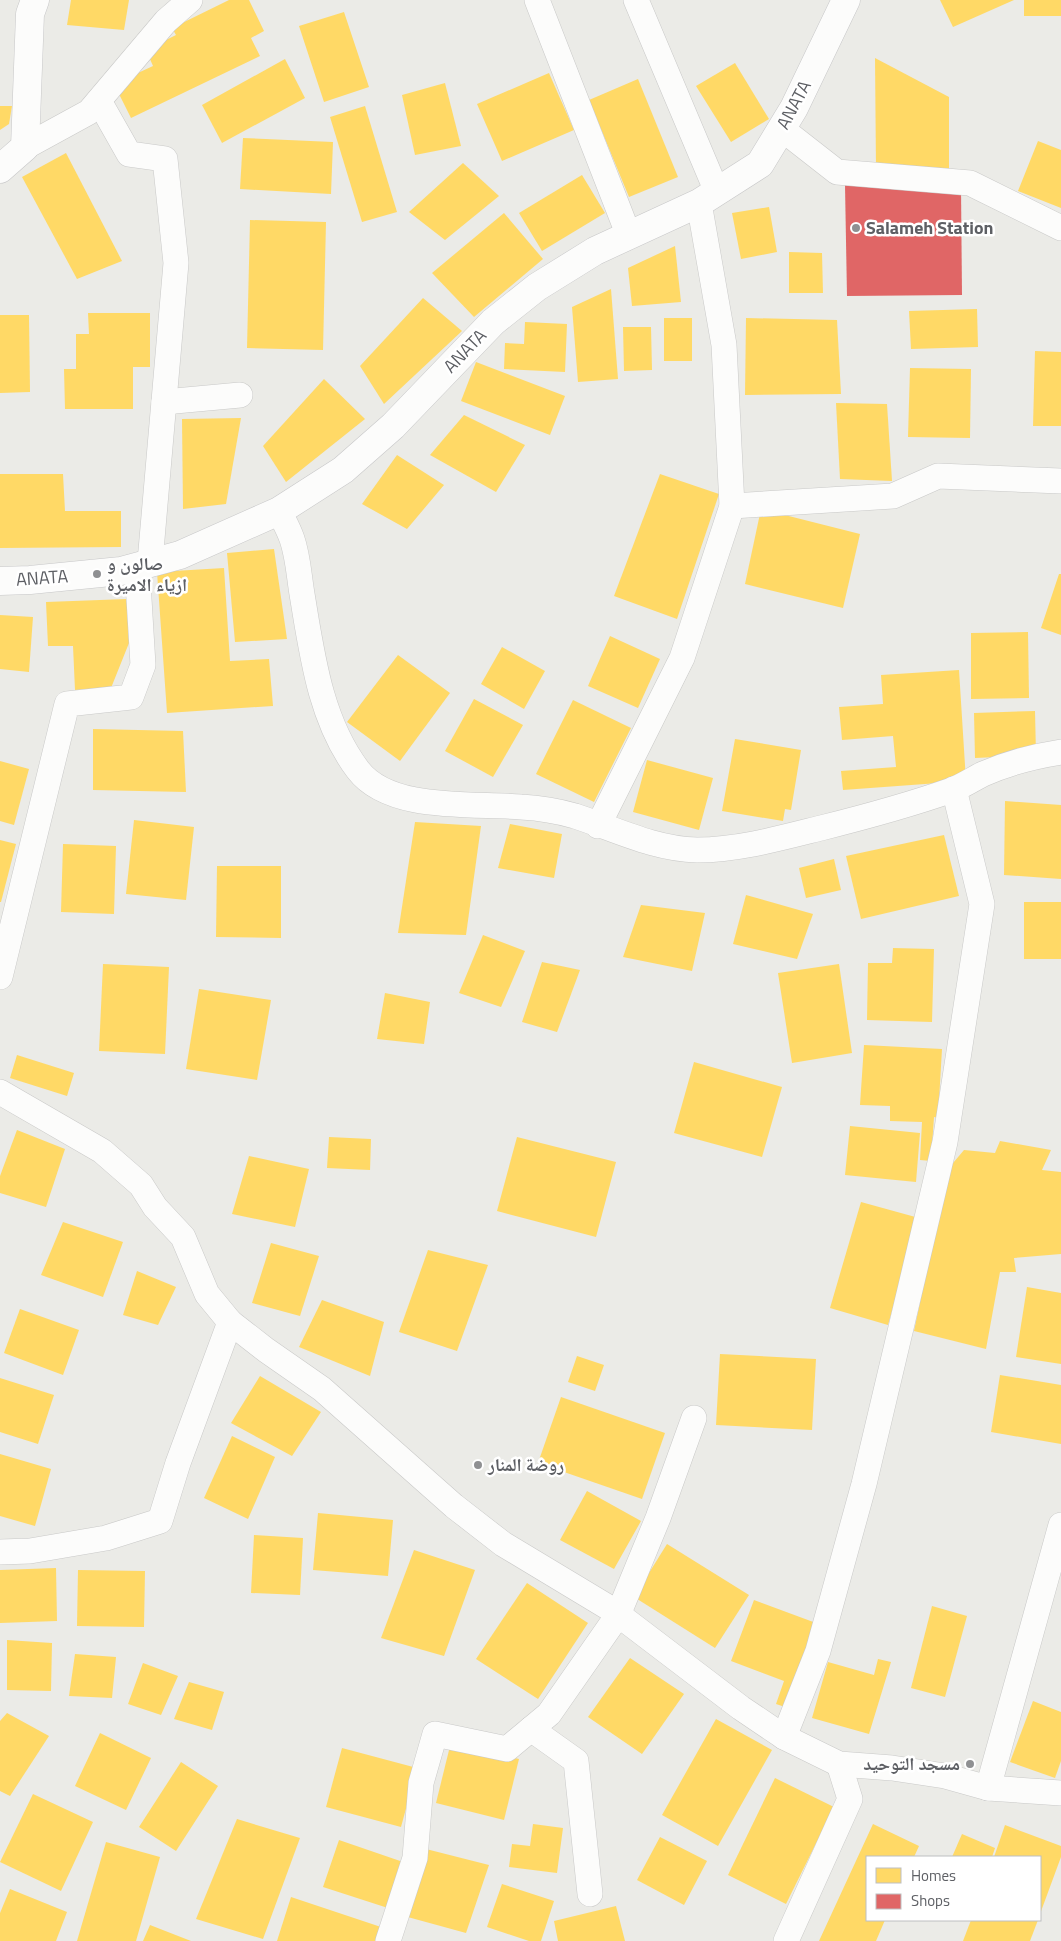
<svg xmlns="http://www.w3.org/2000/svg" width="1061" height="1941" font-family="'Titillium Web','Noto Naskh Arabic',sans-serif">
<rect width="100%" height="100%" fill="#ebebe7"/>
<g fill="#ffd966">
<path d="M 71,0 L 129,0 L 124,30 L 67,25 Z"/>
<path d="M 229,0 L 249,0 L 264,31 L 251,38 L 260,56 L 131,118 L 114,84 L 153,66 L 146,50 L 176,35 L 172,28 Z"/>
<path d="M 940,0 L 1014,0 L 953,27 Z"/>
<rect x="1024" y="0" width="37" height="16"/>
<path d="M 344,12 L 369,87 L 324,102 L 299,26 Z"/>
<path d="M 875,58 L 949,97 L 949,170 L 876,169 Z"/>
<path d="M 285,59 L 305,98 L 222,143 L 202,105 Z"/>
<path d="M 735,63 L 769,119 L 731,142 L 696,86 Z"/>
<path d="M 549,73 L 574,130 L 502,161 L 477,104 Z"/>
<path d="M 638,79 L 678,177 L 629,197 L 589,100 Z"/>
<path d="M 445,83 L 461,146 L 415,155 L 402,95 Z"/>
<path d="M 0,106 L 12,106 L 9,124 L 0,130 Z"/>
<path d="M 365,106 L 397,212 L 362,222 L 330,117 Z"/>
<path d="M 243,138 L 333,142 L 331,194 L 240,189 Z"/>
<path d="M 1038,141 L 1061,150 L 1061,208 L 1018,191 Z"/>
<path d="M 66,153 L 122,261 L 77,279 L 22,177 Z"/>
<path d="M 463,163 L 499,196 L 445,240 L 409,212 Z"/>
<path d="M 582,175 L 605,213 L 542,251 L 519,213 Z"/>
<path d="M 769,207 L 777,252 L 741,259 L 732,213 Z"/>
<path d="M 504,213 L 543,259 L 474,317 L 432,273 Z"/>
<path d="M 250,220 L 326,222 L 323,350 L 247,348 Z"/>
<path d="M 675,246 L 681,302 L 632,306 L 628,268 Z"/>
<path d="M 789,252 L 822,253 L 823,293 L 789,293 Z"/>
<path d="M 611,289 L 618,379 L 578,382 L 572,307 Z"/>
<path d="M 423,298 L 462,331 L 384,404 L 360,366 Z"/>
<path d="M 977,309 L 978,347 L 911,349 L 909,311 Z"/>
<path d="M 88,313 L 150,313 L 150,367 L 133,367 L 133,409 L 65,409 L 64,369 L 76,369 L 76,334 L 89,334 Z"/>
<path d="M 0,315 L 29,315 L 30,392 L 0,393 Z"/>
<rect x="664" y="318" width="28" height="43"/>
<path d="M 746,318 L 837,320 L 841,394 L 745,395 Z"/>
<path d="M 525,322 L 567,324 L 565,372 L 504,369 L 505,343 L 524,344 Z"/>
<path d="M 623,327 L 651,327 L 652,370 L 624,371 Z"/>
<path d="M 1035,351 L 1061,352 L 1061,426 L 1033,426 Z"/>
<path d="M 476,362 L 565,396 L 550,435 L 461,401 Z"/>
<path d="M 910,368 L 971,369 L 970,438 L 908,437 Z"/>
<path d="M 324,379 L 365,419 L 286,482 L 263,446 Z"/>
<path d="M 836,403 L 887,404 L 892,481 L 840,479 Z"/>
<path d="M 464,415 L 525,445 L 496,492 L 430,455 Z"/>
<path d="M 241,418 L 226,504 L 183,509 L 182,419 Z"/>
<path d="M 397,455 L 444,485 L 407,529 L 362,504 Z"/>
<path d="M 0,474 L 63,474 L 65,511 L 121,511 L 121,547 L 0,548 Z"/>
<path d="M 660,474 L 719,494 L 677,619 L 614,596 Z"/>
<path d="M 761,509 L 860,534 L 843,608 L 745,584 Z"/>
<path d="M 274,549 L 287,639 L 235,642 L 227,553 Z"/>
<path d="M 224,568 L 230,661 L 269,659 L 273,706 L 167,713 L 157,572 Z"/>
<path d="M 1059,574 L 1061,574 L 1061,635 L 1041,628 Z"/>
<path d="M 127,599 L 129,643 L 111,688 L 75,690 L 73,646 L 48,646 L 46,602 Z"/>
<path d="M 0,615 L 33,617 L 29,672 L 0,669 Z"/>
<path d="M 1028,632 L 1029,698 L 971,699 L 971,633 Z"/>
<path d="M 610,636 L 660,659 L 638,708 L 588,686 Z"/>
<path d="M 502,647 L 545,671 L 524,709 L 481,684 Z"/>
<path d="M 398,655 L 450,693 L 400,761 L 347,722 Z"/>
<path d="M 959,670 L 966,781 L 843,790 L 841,771 L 896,767 L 893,736 L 842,740 L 839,707 L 883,704 L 881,675 Z"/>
<path d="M 474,699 L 523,725 L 493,777 L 445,751 Z"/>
<path d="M 573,700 L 631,728 L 594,802 L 536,774 Z"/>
<path d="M 1035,711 L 1036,755 L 975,758 L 974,713 Z"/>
<path d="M 93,729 L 183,731 L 186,792 L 93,790 Z"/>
<path d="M 735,739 L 801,750 L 791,810 L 785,809 L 783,821 L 722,811 Z"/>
<path d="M 647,760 L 713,778 L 699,830 L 633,812 Z"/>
<path d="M 0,761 L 29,769 L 14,825 L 0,821 Z"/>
<path d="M 1005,801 L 1061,805 L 1061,879 L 1004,875 Z"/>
<path d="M 134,820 L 194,827 L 186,900 L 126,894 Z"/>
<path d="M 415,822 L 481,826 L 466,935 L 398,933 Z"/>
<path d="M 510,824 L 562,834 L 554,878 L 498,868 Z"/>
<path d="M 944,835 L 959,896 L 861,919 L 846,856 Z"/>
<path d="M 0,840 L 16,844 L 1,902 L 0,902 Z"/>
<path d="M 63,844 L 116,846 L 114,914 L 61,912 Z"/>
<path d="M 834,859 L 841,890 L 806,898 L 799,868 Z"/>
<path d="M 217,866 L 281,866 L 281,938 L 216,937 Z"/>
<path d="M 746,895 L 813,914 L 797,959 L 733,944 Z"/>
<rect x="1024" y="902" width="37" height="57"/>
<path d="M 641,905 L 705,913 L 692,971 L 623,957 Z"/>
<path d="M 483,935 L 525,951 L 501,1007 L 459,993 Z"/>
<path d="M 893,948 L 934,949 L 932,1022 L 867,1020 L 868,963 L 892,963 Z"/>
<path d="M 542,962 L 580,970 L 557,1032 L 522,1022 Z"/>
<path d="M 103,964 L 169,967 L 165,1054 L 99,1051 Z"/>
<path d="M 839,964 L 852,1053 L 792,1063 L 778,973 Z"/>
<path d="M 199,989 L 271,1000 L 257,1080 L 186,1069 Z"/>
<path d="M 385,993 L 430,1002 L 424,1044 L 377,1039 Z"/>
<path d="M 864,1045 L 942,1049 L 938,1118 L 934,1117 L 931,1161 L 920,1160 L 922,1122 L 890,1121 L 890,1106 L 860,1105 Z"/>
<path d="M 17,1055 L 74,1073 L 67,1096 L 10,1078 Z"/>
<path d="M 694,1062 L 782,1087 L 762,1157 L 674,1133 Z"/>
<path d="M 850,1126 L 920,1133 L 916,1182 L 845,1175 Z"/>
<path d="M 17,1130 L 65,1149 L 46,1207 L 0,1193 L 0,1176 Z"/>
<path d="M 329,1137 L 371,1139 L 370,1170 L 327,1168 Z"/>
<path d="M 517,1137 L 616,1162 L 596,1237 L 497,1211 Z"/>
<path d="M 1000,1141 L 1051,1150 L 1042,1170 L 1061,1172 L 1061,1254 L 1014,1258 L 1016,1272 L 1000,1272 L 986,1349 L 914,1331 L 948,1169 L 964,1150 L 995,1153 Z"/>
<path d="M 249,1156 L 309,1169 L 295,1227 L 232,1214 Z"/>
<path d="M 861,1202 L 919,1218 L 888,1325 L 830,1308 Z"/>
<path d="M 63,1222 L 123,1242 L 103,1297 L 41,1275 Z"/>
<path d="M 271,1243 L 319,1256 L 300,1316 L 252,1303 Z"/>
<path d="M 428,1250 L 488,1265 L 457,1351 L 399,1332 Z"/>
<path d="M 137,1271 L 176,1287 L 158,1325 L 123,1315 Z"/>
<path d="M 1027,1287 L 1061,1293 L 1061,1364 L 1016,1357 Z"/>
<path d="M 322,1300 L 384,1322 L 370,1376 L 299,1347 Z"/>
<path d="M 20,1309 L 79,1330 L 63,1375 L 4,1353 Z"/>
<path d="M 720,1354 L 816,1359 L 812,1430 L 716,1425 Z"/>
<path d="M 577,1356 L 604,1365 L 595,1391 L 568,1382 Z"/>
<path d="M 1000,1375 L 1061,1385 L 1061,1444 L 991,1432 Z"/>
<path d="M 260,1376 L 321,1412 L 292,1456 L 231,1423 Z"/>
<path d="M 0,1378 L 54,1395 L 38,1444 L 0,1432 Z"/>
<path d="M 561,1397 L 665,1433 L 642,1499 L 538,1463 Z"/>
<path d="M 232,1436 L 275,1457 L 248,1519 L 204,1498 Z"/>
<path d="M 0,1454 L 51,1469 L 35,1526 L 0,1516 Z"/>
<path d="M 587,1491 L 641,1521 L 614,1569 L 560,1540 Z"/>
<path d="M 318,1513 L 393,1520 L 388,1576 L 313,1570 Z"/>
<path d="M 254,1535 L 303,1538 L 300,1595 L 251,1593 Z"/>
<path d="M 667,1544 L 749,1595 L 715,1648 L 634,1597 Z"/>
<path d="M 414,1550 L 475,1570 L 444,1656 L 381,1638 Z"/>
<path d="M 56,1568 L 57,1621 L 0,1623 L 0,1570 Z"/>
<path d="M 78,1570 L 145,1571 L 144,1627 L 77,1626 Z"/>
<path d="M 527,1583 L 588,1623 L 538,1699 L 476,1659 Z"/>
<path d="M 754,1600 L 816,1623 L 785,1707 L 776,1704 L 784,1681 L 731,1661 Z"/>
<path d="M 932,1606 L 967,1616 L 945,1697 L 911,1688 Z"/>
<path d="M 7,1640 L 52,1643 L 51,1691 L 7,1690 Z"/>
<path d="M 75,1654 L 116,1657 L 112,1698 L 69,1696 Z"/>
<path d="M 630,1658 L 684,1694 L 642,1754 L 588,1717 Z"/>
<path d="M 878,1659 L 891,1662 L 869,1734 L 812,1718 L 828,1662 L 874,1675 Z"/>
<path d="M 143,1663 L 178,1676 L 161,1715 L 128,1704 Z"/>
<path d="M 189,1682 L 224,1692 L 212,1730 L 174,1719 Z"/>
<path d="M 1033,1701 L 1061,1712 L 1061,1761 L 1055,1778 L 1010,1762 Z"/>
<path d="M 7,1713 L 49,1736 L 10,1796 L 0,1791 L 0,1721 Z"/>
<path d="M 716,1719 L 772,1750 L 718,1846 L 662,1815 Z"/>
<path d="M 100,1733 L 151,1758 L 126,1810 L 75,1786 Z"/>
<path d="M 451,1742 L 519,1759 L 504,1820 L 436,1803 Z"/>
<path d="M 342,1748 L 417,1768 L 401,1827 L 326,1807 Z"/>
<path d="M 181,1762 L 218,1786 L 176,1851 L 139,1827 Z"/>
<path d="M 775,1778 L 834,1807 L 786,1904 L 728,1875 Z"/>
<path d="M 33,1794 L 93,1822 L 61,1891 L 0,1862 Z"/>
<path d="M 237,1819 L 300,1838 L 263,1939 L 196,1919 Z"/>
<path d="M 533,1824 L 563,1828 L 557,1873 L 509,1867 L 512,1844 L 530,1846 Z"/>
<path d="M 873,1824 L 919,1846 L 914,1857 L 867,1857 L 867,1920 L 885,1920 L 876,1941 L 819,1941 Z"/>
<path d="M 1005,1825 L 1061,1846 L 1061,1857 L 1040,1914 L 1040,1857 L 994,1857 Z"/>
<path d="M 962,1834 L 995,1848 L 992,1857 L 952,1857 Z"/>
<path d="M 660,1837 L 707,1861 L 684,1905 L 637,1880 Z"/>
<path d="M 339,1840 L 406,1863 L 391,1909 L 323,1887 Z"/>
<path d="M 106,1842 L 160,1857 L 136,1941 L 77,1941 Z"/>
<path d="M 426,1849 L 489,1865 L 466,1933 L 404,1916 Z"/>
<path d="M 502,1884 L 554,1901 L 541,1941 L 529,1941 L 487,1927 Z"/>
<path d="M 10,1889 L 67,1912 L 56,1941 L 0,1941 L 0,1913 Z"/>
<path d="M 291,1897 L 384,1928 L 380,1941 L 277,1941 Z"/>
<path d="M 616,1906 L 625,1941 L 558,1941 L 554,1921 Z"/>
<path d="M 971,1920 L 1038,1920 L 1030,1941 L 963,1941 Z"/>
<path d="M 150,1925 L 191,1941 L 143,1941 Z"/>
</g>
<path fill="#e06666" d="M 845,185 L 961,187 L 962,295 L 847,296 Z"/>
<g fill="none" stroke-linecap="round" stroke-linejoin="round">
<g stroke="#c9c9c8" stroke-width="26">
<g id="street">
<path d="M 537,0 L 629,236"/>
<path d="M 636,0 L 717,192"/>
<path d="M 99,101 L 129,154 L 165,159 L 176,263 L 150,562"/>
<path d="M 782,129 L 837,172 L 970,183 L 1061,228"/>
<path d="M 25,147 L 89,112 L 166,21 L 190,0"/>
<path d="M 164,402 L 240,395"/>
<path d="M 732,506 L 893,496 L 938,476 L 1061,481"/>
<path d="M 279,511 C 284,521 289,530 292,539 C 298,556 299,576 302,594 C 312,654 320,720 358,770 C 390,812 473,803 521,807 C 539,808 558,811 575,816 C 615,829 654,849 697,850 C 738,850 781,838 821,828 C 865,817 909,805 952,790 C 963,786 973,779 983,774 C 1008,763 1035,756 1061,752"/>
<path d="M 598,826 L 682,658 L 732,506 L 724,345 L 699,203"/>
<path d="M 0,977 L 67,704 L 131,697 L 143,665 L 137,566"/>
<path d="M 0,1092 L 102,1151 L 141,1185 L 155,1207 L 183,1237 L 207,1294 L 230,1322 L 266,1350 L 322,1389 L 454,1506 L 503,1544 L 611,1609 L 741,1708 L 784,1737 L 839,1764 L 892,1768 L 945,1776 L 988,1788 L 1061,1793"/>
<path d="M 0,1552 L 30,1551 L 106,1538 L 160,1521 L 178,1463 L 230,1322"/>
<path d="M 531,1729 L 576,1761 L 590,1894"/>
<path d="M 784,1737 L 818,1651 L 864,1484 L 945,1142 L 982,904 L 954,789"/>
<path d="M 988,1788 L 1061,1525"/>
<path d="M 388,1941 L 415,1858 L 421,1783 L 435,1734 L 507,1749 L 549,1714 L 618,1615 L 658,1518 L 694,1418"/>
<path d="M 786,1941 L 850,1799 L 839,1764"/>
</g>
</g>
<g stroke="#c7c7c8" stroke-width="29">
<g id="secondary">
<path d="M 0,169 L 25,147 L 30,14 L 35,0"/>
<path d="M 0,581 L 30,580 L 121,571 L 180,555 L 279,511 L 343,470 L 393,426 L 493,322 L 537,287 L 595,251 L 699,203 L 760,164 L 794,108 L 846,0"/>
</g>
</g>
<use href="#street" stroke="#fcfcfb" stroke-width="25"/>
<use href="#secondary" stroke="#fcfcfb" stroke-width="28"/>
</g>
<g fill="#8f9092" stroke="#fff" stroke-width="2">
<circle cx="856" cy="228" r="5"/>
<circle cx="97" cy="574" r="5"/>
<circle cx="478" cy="1465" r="5"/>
<circle cx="970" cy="1764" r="5"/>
</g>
<g text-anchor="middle" stroke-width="5" stroke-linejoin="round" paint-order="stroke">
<g font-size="18" fill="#5d5f64" stroke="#fff">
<text transform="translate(794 105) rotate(-62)" y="6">ANATA</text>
<text transform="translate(465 351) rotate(-46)" y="6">ANATA</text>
<text transform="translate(42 578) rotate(-4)" y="6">ANATA</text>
</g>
<g font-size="18" font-weight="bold" fill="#5d5f64" stroke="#fff" text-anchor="start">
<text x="866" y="234">Salameh Station</text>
<text x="107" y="570">صالون و<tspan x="107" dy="21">ازياء الاميرة</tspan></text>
<text x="488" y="1471">روضة المنار</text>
<text x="960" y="1770" text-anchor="end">مسجد التوحيد</text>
</g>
</g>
<rect x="866" y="1856" width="175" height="65" fill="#ffffff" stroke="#bebfc1"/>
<rect x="876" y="1868" width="25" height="15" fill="#ffd966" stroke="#bebfc1"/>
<text x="911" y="1881" font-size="15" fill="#5d5f64">Homes</text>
<rect x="876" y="1894" width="25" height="15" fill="#e06666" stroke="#bebfc1"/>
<text x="911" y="1906" font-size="15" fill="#5d5f64">Shops</text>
</svg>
